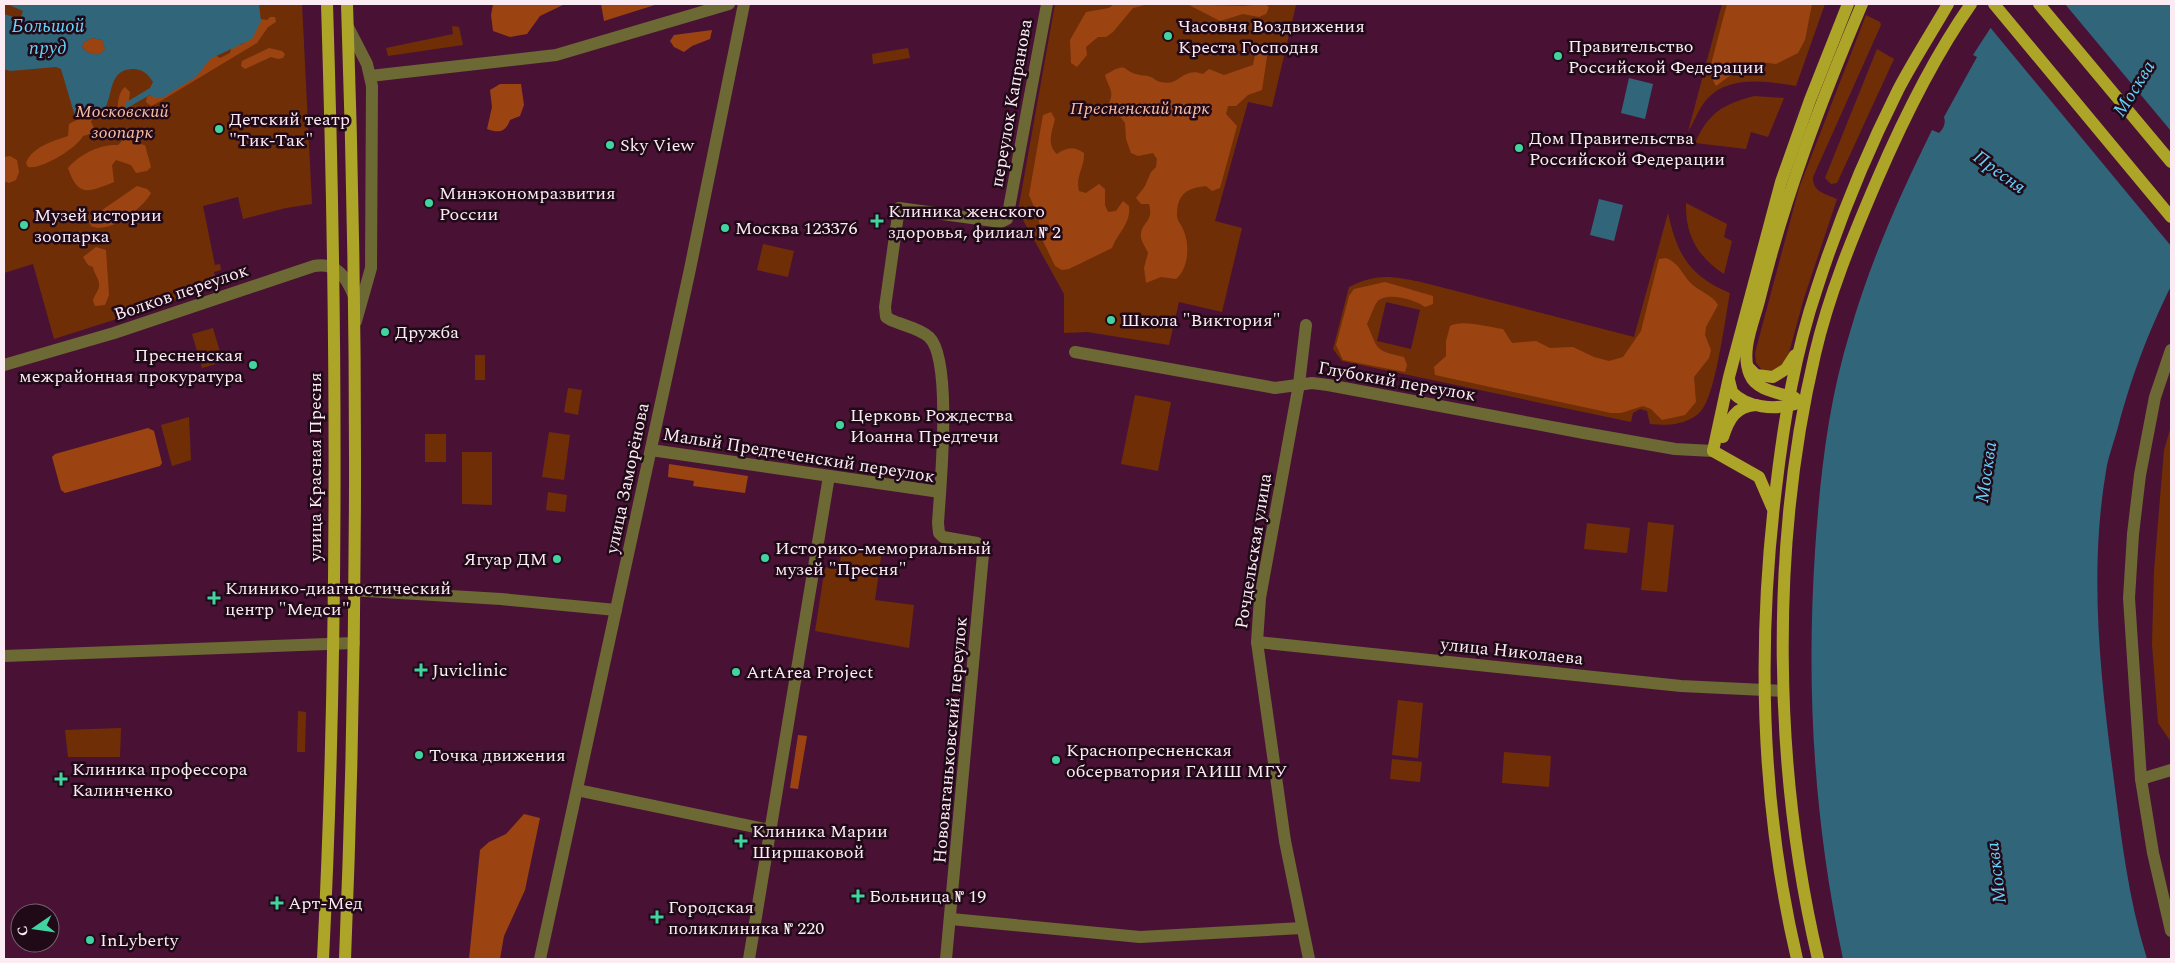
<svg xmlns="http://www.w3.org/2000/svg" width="2175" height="963" font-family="Spectral,serif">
<rect width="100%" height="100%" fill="#491235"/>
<g fill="#702e07" fill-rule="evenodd">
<path d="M 4,4 L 302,4 L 312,204 L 286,208 L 243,219 L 238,197 L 203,206 L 215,265 L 220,264 L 221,270 L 214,272 L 217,287 L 54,339 L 33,264 L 4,273 Z"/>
<path d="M 1055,4 L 1296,5 L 1272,107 L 1248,102 L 1215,221 L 1242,228 L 1222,312 L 1179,302 L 1169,345 L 1087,332 L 1064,333 L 1064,294 L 1018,211 Z"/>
<path d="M 1722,4 L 1825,4 L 1796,86 C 1768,81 1728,75 1707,99 C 1699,108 1694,122 1688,132 Z"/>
<path d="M 1866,15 L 1880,22 L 1881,25 L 1813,177 C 1812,192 1826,194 1837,199 L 1804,298 L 1787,360 L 1781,370 L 1763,371 L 1756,363 L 1755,353 L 1799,188 Z"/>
<path d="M 452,26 L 459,27 L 463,45 L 388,56 L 386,48 L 453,34 Z"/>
<path d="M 908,48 L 910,58 L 873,64 L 872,54 Z"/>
<path d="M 1877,49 L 1894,59 L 1837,183 L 1831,184 L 1825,178 Z"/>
<path d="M 1754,96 L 1784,98 L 1768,137 L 1751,132 L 1746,149 L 1695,143 C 1709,112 1722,105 1754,96 Z"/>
<path d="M 1686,203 L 1727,224 L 1724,237 L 1732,241 L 1724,274 C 1698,257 1685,235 1686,203 Z"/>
<path d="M 1668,213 C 1677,254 1689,276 1730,293 C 1725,318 1716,394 1701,411 C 1688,425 1667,426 1650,424 L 1647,411 L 1640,409 L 1633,413 L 1631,422 L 1342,361 L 1333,349 L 1349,287 C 1378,273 1391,276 1421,282 L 1634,337 ZM 1386,302 L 1420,310 L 1411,349 L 1377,341 Z"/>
<path d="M 763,244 L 794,251 L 788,277 L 757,270 Z"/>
<path d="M 213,328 L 223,362 L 202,368 L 192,334 Z"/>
<rect x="475" y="355" width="10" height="25"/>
<path d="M 568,388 L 582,390 L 578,415 L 564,412 Z"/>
<path d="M 1135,395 L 1171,402 L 1158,471 L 1121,464 Z"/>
<path d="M 189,417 L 191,460 L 172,466 L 161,425 Z"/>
<path d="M 2171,426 L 2171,742 L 2158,723 L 2152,644 L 2154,571 L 2164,450 Z"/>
<path d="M 549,432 L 570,435 L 564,480 L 542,477 Z"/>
<rect x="425" y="434" width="21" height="28"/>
<path d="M 462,452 L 492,452 L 492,505 L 462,504 Z"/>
<path d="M 548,492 L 567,495 L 565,512 L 546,510 Z"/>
<path d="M 1648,522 L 1674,525 L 1667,592 L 1641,590 Z"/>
<path d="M 1587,523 L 1630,528 L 1627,553 L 1584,549 Z"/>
<path d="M 846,546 L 882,550 L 875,600 L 914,605 L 909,648 L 815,631 L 825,567 L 839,569 L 841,553 L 845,553 Z"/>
<path d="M 1398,700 L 1423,703 L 1418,758 L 1392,755 Z"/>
<path d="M 298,711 L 306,712 L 305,752 L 297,752 Z"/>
<path d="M 121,728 L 120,757 L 68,757 L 65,730 Z"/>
<path d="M 1504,752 L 1551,756 L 1549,787 L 1502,783 Z"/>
<path d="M 1392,759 L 1422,762 L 1420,782 L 1390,779 Z"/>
</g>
<g fill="#9b4412">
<path d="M 493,4 L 565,4 L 540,16 L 527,34 L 510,37 L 493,31 L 491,15 Z"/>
<path d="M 601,4 L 658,4 L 604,21 Z"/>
<path d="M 1114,4 L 1149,4 L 1133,8 L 1113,32 L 1106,37 L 1098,37 L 1086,47 L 1087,55 L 1077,67 L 1071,63 L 1070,40 L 1086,12 L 1109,8 Z"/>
<path d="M 1177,4 L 1243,6 L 1265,4 L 1269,7 L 1266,14 L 1259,17 L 1243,14 L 1220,21 L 1189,5 Z"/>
<path d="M 1727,4 L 1812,4 L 1805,40 L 1798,53 L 1776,64 L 1760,62 L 1752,63 L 1747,69 L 1728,77 L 1716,86 L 1709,72 Z"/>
<path d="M 270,17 L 275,17 L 276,22 L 268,27 L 257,43 L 159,102 L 151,106 L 146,102 L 147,97 L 176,81 L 214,54 L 220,58 L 230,53 L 232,46 L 237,42 L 241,45 L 254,34 L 253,28 L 260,19 L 267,20 Z"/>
<path d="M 712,30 L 710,39 L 692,46 L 684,52 L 674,47 L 670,41 L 674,35 Z"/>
<path d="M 92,38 L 102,40 L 105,49 L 100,54 C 93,55 86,53 82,47 L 84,42 Z"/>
<path d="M 1262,45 L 1268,50 L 1262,90 L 1248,95 L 1236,106 L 1228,106 L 1226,114 L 1237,126 L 1220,188 L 1212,191 L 1206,186 C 1188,188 1177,193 1177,215 C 1177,221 1181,224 1183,229 C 1190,244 1189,268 1176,279 L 1161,277 L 1146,283 L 1144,268 L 1148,253 C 1146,247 1140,241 1141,234 C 1142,222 1154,222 1149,204 L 1141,204 L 1136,198 L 1145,186 L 1151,172 L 1156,167 L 1157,159 L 1153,153 L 1138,156 L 1131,153 L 1126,139 L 1125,123 L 1109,103 C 1115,91 1108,87 1105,75 C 1131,60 1120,72 1140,75 C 1144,76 1147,75 1151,77 C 1154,78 1157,82 1161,82 C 1180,87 1182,66 1203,74 L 1209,69 L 1224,75 L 1253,65 L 1256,50 Z"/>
<path d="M 269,48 L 282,51 L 285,54 L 283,58 L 278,59 L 271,57 L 245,69 L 241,66 L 242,61 Z"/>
<path d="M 500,84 L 521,84 L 524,105 L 520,116 L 510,120 C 506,131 500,134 487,129 L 492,107 L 490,90 Z"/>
<path d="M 125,87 L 130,92 L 129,100 L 134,108 L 131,115 L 124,119 L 118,114 C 117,106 118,92 125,87 Z"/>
<path d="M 1051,112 L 1055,119 C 1052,132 1046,144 1057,154 C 1067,147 1074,146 1084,153 C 1085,167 1075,176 1079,191 L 1086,193 L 1099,184 L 1105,189 L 1105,205 L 1108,212 L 1116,211 L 1123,201 L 1129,206 C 1131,224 1118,232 1112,248 L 1069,269 L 1062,270 L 1055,266 L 1042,239 L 1038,216 L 1029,195 L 1043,115 Z"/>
<path d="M 86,115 L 93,117 L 91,122 L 96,132 L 83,136 C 77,148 41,170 28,167 L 26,163 C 32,147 53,141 68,136 L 69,124 Z"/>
<path d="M 126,137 L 131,138 L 134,143 L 145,145 L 151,167 L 147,171 L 136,173 L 131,165 L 116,160 L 112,165 L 114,182 C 89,192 78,198 68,168 C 80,154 100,144 118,145 Z"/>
<path d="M 10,156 L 17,160 L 19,172 L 16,180 L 9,183 L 4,181 L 4,157 Z"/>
<path d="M 137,186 L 147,189 L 151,193 C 143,208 109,235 91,226 L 89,221 L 92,217 Z"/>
<path d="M 96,247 L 106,250 L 109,295 L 105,305 L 95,306 L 93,301 C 94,295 100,290 99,284 C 99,278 94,274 93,267 L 88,265 L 83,257 Z"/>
<path d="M 1666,258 C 1681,264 1682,276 1694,286 C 1703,293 1712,295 1718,305 L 1706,327 L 1705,335 L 1711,350 L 1709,358 L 1694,377 L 1696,402 L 1685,415 L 1662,420 L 1651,409 L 1643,406 L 1621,413 L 1611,413 L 1435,375 L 1434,367 L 1446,356 L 1446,341 L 1450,326 C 1462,319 1488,327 1503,329 L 1512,343 L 1536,341 L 1550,348 L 1573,347 L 1594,357 L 1609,361 L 1623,357 L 1641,331 L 1659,259 Z"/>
<path d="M 1385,282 L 1433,296 L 1433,304 L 1425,307 C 1416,300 1386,291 1377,302 C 1374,306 1370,318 1367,324 C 1379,351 1374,350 1404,357 L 1407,365 L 1405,372 L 1343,360 L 1336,345 L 1349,296 L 1354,289 Z"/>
<path d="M 148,428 L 154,431 L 162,463 L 160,466 L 65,493 L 61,490 L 52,457 L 55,454 Z"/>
<path d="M 669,464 L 748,476 L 745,493 L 693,486 L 694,481 L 668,477 Z"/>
<path d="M 798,735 L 807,736 L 798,789 L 790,788 Z"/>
<path d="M 524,814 L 540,818 L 525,890 L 504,936 L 500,959 L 469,959 L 480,850 L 489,842 L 506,834 Z"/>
</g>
<g fill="#31667a" fill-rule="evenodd">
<path d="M 7,4 L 259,4 L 261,21 L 252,39 L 210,59 L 196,77 L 162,98 L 155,98 L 150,95 L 125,109 L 125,103 L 150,88 L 153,82 C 148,74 144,70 134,69 C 105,68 115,102 100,116 L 79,117 L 74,113 L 61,69 L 56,67 L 10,71 L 4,69 L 4,14 L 20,19 L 23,11 ZM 92,38 L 102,40 L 105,49 L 100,54 C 93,55 86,53 82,47 L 84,42 Z"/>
<path d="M 2006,4 L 2171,4 L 2171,286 C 2147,335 2132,375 2118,427 C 2114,442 2108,457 2106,471 C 2089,571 2100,673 2113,773 C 2121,836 2128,898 2147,959 L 1843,959 C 1814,821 1806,692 1815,551 C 1820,477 1828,403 1850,332 C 1870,262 1900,195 1932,130 L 1939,133 C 1944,128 1946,123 1944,117 L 1977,57 L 1973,55 Z"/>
<path d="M 1629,78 L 1653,84 L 1645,119 L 1621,113 Z"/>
<path d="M 1599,199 L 1623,205 L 1614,241 L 1590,235 Z"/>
</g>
<path fill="#491235" d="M 2003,4 L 2065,4 L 2171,131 L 2171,246 L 1989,26 Z"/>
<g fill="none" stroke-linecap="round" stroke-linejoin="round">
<g stroke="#6c6934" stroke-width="12">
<path d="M 348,27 L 367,64 L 372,86 L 371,268 L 356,321"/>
<path d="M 370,76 L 556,55 L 729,4"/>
<path d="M 1306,325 L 1299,384 L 1260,598 L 1257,642 L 1285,841 L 1309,959"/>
<path d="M 2171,350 L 2155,397 L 2140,475 L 2133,534 L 2129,598 L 2141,779 L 2153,853 L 2171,931"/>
<path d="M 1075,352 L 1275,388 L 1312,383 L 1328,385 L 1584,433 L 1675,449 L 1713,451"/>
<path d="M 4,365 L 114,333 L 314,266 C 337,262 346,277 354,296"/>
<path d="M 651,450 L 940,492"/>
<path d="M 333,589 L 501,599 L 616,610"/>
<path d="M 1257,642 L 1681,686 L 1783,691"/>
<path d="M 4,656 L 354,643"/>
<path d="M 2141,779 L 2171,770"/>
<path d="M 577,790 L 770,830"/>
<path d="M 951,919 L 1140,937 L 1302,928"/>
<path d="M 540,959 L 690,269 L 744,4"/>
<path d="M 749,959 L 829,476"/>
<path d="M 946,959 L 983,554 L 977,543 L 943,537 L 939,533 L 938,523 C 940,489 953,359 929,337 C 921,329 902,325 891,320 L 886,317 L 885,307 L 899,208 L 1001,222 L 1007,219 L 1047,4"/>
</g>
<g stroke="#ada528" stroke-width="12">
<path d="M 1994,4 L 2171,217"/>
<path d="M 2039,4 L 2171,162"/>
<path d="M 1748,367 L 1756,375 L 1773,377 L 1786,369 L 1795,355"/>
<path d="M 1729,380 L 1732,392 C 1747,408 1775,410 1795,404"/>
<path d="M 1795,398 C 1781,393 1756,391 1750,375 C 1740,352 1753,324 1759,301 C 1784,198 1821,101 1862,4"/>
<path d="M 1723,437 C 1729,419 1736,406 1756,405"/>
<path d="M 1713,451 L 1729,377 L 1781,182 L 1810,100 L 1848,4"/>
<path d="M 1713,451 L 1759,477 L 1772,507"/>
<path d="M 323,959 C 339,641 337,322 327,4"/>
<path d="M 345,959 C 358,641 358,322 347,4"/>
<path d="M 1797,959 C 1761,806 1757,644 1776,488 C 1784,420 1795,353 1817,288 C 1839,220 1866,154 1898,90 C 1913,61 1932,32 1948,4"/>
<path d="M 1818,959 C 1773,768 1770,545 1815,354 C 1829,294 1853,236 1877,180 C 1902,122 1935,55 1971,4"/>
</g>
</g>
<g fill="#41d4a1" stroke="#210a18" stroke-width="2">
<circle cx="1168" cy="36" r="5"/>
<circle cx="1558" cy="56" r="5"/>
<circle cx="219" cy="129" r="5"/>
<circle cx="610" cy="145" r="5"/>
<circle cx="1519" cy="148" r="5"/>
<circle cx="429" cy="203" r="5"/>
<path d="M874.5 213.5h5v5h5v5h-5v5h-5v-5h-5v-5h5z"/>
<circle cx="24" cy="225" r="5"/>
<circle cx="725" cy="228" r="5"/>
<circle cx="1111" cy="320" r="5"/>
<circle cx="385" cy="332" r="5"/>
<circle cx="253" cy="365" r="5"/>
<circle cx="840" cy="425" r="5"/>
<circle cx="765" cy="558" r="5"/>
<circle cx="557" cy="559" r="5"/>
<path d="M211.5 590.5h5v5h5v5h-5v5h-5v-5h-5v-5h5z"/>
<path d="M418.5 662.5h5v5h5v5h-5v5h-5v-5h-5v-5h5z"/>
<circle cx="736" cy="672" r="5"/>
<circle cx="419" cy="755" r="5"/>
<circle cx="1056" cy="760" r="5"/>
<path d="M58.5 771.5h5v5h5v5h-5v5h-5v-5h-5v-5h5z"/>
<path d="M738.5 833.5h5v5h5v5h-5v5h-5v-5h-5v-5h5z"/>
<path d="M855.5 888.5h5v5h5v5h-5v5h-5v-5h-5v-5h5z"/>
<path d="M274.5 895.5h5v5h5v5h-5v5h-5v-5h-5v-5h5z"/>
<path d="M654.5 909.5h5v5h5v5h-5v5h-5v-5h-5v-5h5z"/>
<circle cx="90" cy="940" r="5"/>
</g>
<g text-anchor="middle" stroke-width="5" stroke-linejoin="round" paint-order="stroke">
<g font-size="18" fill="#fbecf4" stroke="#210a18" text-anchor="start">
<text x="1178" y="32">Часовня Воздвижения<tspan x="1178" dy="21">Креста Господня</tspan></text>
<text x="1568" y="52">Правительство<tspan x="1568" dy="21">Российской Федерации</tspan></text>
<text x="229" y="125">Детский театр<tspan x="229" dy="21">"Тик-Так"</tspan></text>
<text x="1529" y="144">Дом Правительства<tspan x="1529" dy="21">Российской Федерации</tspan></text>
<text x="620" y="151">Sky View</text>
<text x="439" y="199">Минэкономразвития<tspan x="439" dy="21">России</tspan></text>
<text x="888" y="217">Клиника женского<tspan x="888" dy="21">здоровья, филиал № 2</tspan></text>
<text x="34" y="221">Музей истории<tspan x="34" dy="21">зоопарка</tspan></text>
<text x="735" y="234">Москва 123376</text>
<text x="1121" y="326">Школа "Виктория"</text>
<text x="395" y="338">Дружба</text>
<text x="243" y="361" text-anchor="end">Пресненская<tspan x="243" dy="21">межрайонная прокуратура</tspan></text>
<text x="850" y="421">Церковь Рождества<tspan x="850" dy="21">Иоанна Предтечи</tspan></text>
<text x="775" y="554">Историко-мемориальный<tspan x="775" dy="21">музей "Пресня"</tspan></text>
<text x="547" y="565" text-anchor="end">Ягуар ДМ</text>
<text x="225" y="594">Клинико-диагностический<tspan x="225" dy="21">центр "Медси"</tspan></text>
<text x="432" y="676">Juviclinic</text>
<text x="746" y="678">ArtArea Project</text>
<text x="1066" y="756">Краснопресненская<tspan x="1066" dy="21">обсерватория ГАИШ МГУ</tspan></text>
<text x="429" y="761">Точка движения</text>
<text x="72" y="775">Клиника профессора<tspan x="72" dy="21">Калинченко</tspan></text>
<text x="752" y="837">Клиника Марии<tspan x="752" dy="21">Ширшаковой</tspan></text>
<text x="869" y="902">Больница № 19</text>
<text x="288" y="909">Арт-Мед</text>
<text x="668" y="913">Городская<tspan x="668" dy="21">поликлиника № 220</tspan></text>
<text x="100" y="946">InLyberty</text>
</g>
<g font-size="18" fill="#fbecf4" stroke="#210a18">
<text transform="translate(1011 103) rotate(-80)" y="6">переулок Капранова</text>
<text transform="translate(181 292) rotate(-19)" y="6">Волков переулок</text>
<text transform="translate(1397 381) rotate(10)" y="6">Глубокий переулок</text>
<text transform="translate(799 455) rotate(9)" y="6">Малый Предтеченский переулок</text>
<text transform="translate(315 467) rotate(-90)" y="6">улица Красная Пресня</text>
<text transform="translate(627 478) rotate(-78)" y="6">улица Заморёнова</text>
<text transform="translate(1253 551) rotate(-81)" y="6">Рочдельская улица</text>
<text transform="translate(1512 651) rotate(6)" y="6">улица Николаева</text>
<text transform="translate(950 740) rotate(-85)" y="6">Нововаганьковский переулок</text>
</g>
<g font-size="18" font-style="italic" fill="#f8bda3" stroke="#210a18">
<text x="1140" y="114">Пресненский парк</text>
<text x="122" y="117">Московский<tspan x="122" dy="21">зоопарк</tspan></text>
</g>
<g font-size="19" font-style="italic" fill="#65d2fb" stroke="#210a18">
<text x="48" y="32">Большой<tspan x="48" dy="22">пруд</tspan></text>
<text transform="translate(2133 88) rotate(-58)" y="7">Москва</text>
<text transform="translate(2000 171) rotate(36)" y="7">Пресня</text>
<text transform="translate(1985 472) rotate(-82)" y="7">Москва</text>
<text transform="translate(1995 873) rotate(-97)" y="7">Москва</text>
</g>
</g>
<rect width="2175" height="963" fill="none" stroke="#fbecf4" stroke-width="10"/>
<g transform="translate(35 928) rotate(257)"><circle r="24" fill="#210a18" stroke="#786470"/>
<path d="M0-4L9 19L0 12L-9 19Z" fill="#41d4a1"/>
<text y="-8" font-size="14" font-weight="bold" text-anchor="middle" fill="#fbecf4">С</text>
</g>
</svg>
